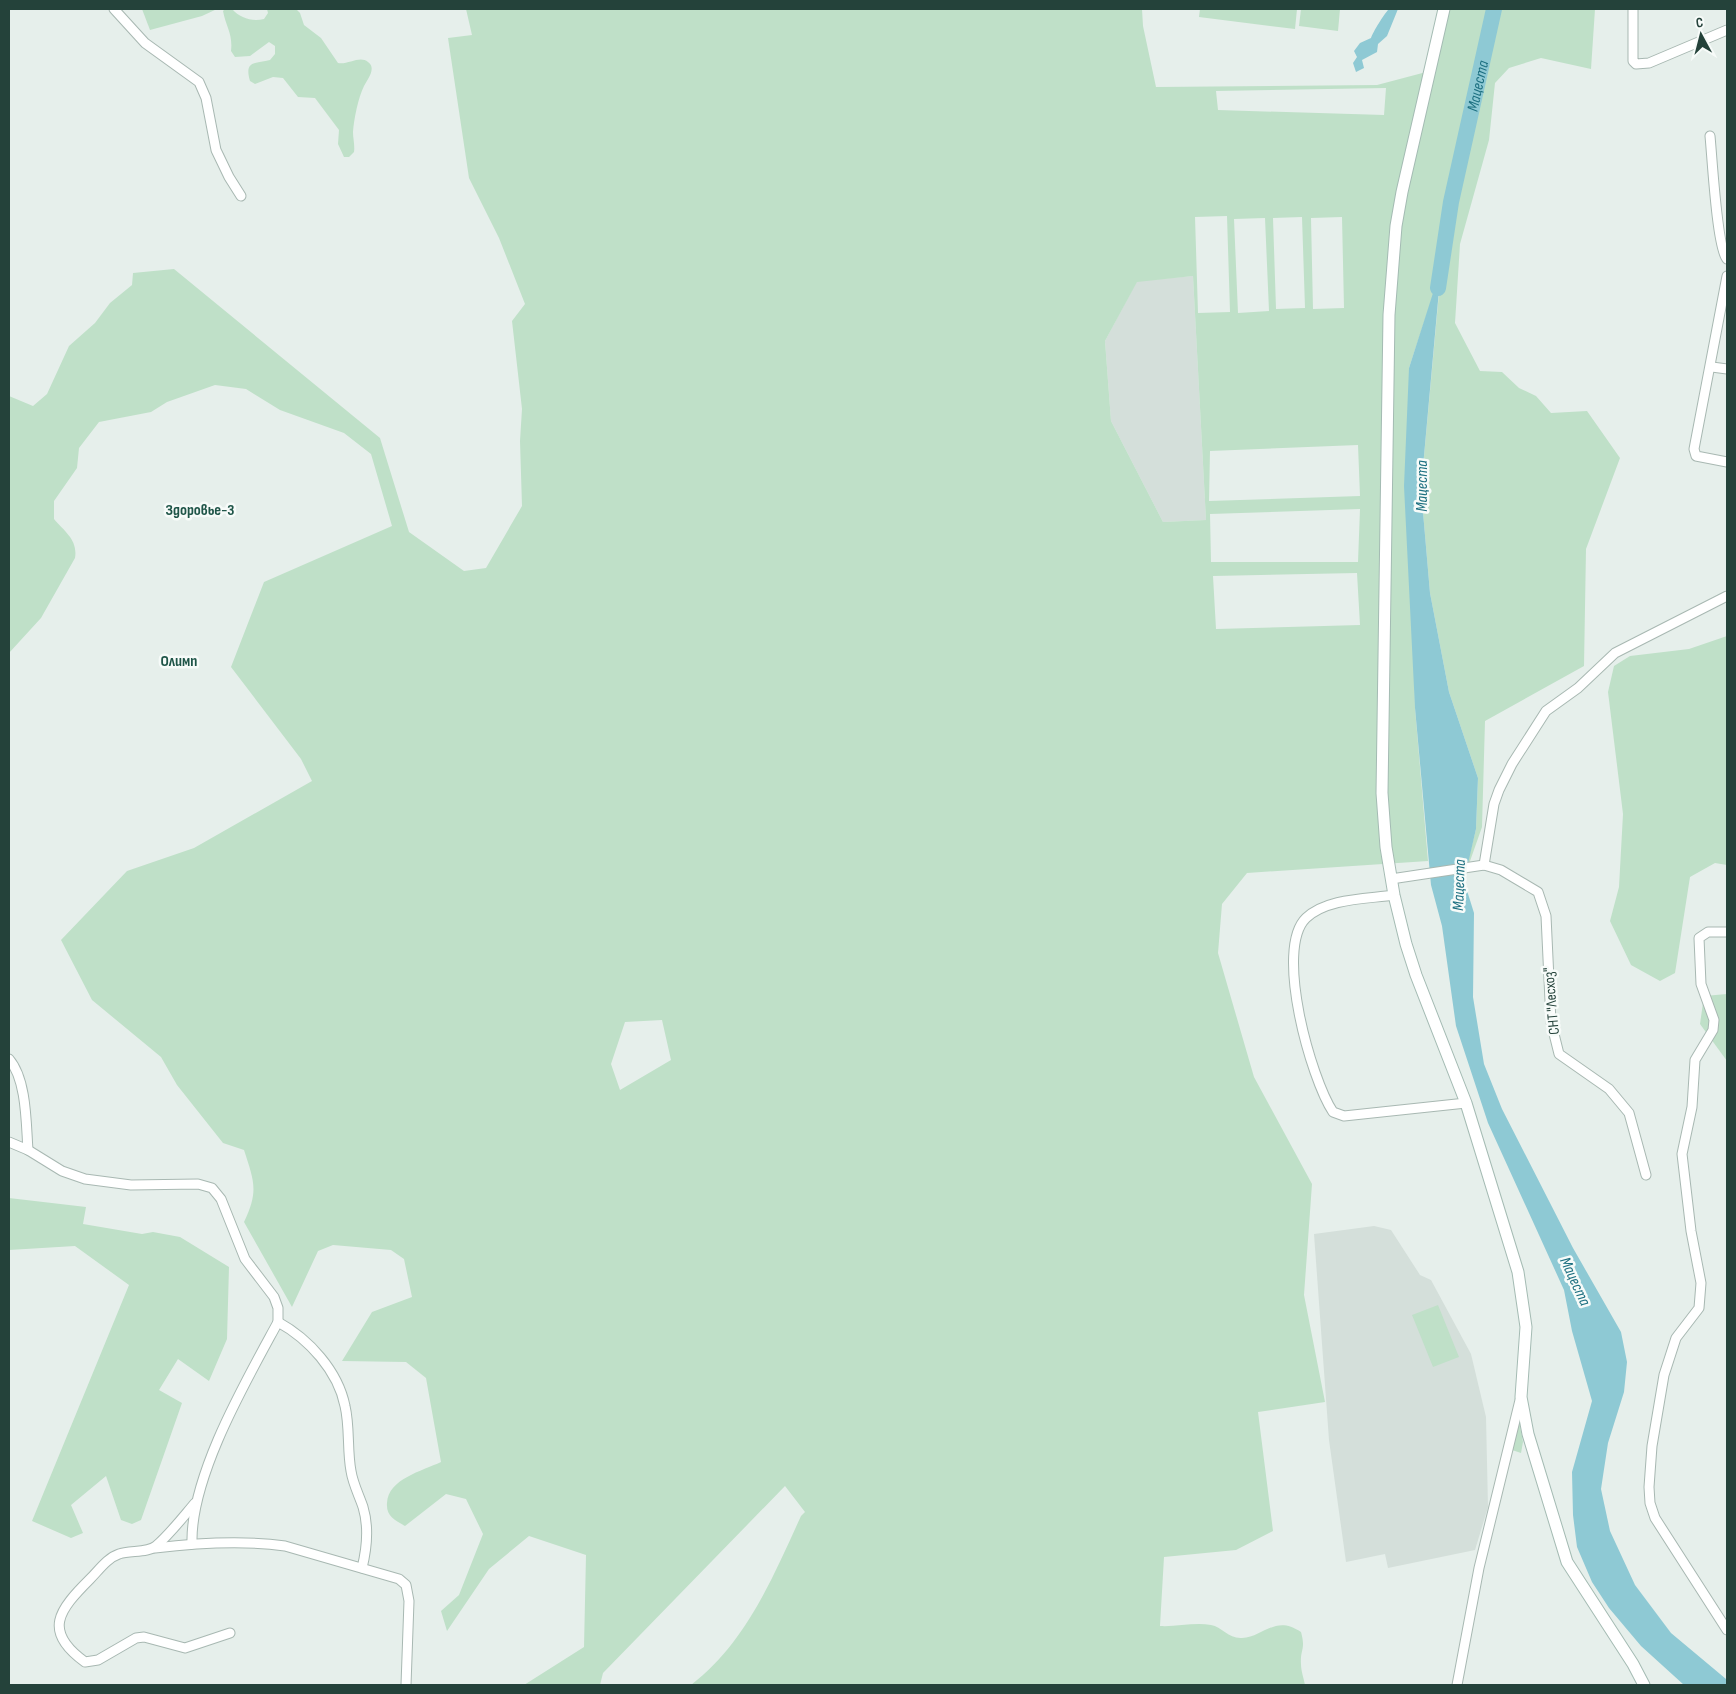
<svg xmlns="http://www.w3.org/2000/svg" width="1736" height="1694" font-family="'Sofia Sans Condensed',sans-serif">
<rect width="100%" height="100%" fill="#e6efeb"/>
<g fill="#d4dfda">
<path d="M 1193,276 L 1206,520 L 1163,522 L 1111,421 L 1105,341 L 1137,281 Z"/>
<path d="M 1374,1226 L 1391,1230 L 1420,1275 L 1431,1280 L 1471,1354 L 1486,1417 L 1488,1507 L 1475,1550 L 1388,1568 L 1385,1554 L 1346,1562 L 1329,1440 L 1314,1234 Z"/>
</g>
<g fill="#bfe0c8" fill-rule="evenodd">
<path d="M 142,9 L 217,9 L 202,16 L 150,30 Z"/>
<path d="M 225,9 L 232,9 C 240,18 252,22 264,19 L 268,13 L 267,9 L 296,9 L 300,13 L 304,25 L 321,38 L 338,63 C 348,65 360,55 368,62 C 377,68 367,80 364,86 C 358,98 354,119 353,132 C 353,139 355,145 354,152 L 349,157 L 344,157 L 338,144 L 339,130 L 315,98 L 298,97 L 283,78 L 273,77 L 255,84 L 250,81 C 244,60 255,64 270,60 L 275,54 L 275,46 L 269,42 L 250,56 L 235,57 L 231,51 C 233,34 226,27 223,11 Z"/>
<path d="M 466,9 L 1142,9 L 1143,26 L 1156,87 L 1377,85 L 1430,71 L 1448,9 L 1595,9 L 1591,69 L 1541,58 L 1509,68 L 1495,83 L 1489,140 L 1460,244 L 1455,323 L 1480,371 L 1502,372 L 1519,388 L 1536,396 L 1551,413 L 1587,411 L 1620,458 L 1586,549 L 1584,666 L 1485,721 L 1482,827 L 1463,881 L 1476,829 L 1478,778 L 1449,692 L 1430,593 L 1421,489 L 1441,271 L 1409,368 L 1415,708 L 1428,861 L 1247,873 L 1222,904 L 1218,953 L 1254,1077 L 1312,1184 L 1304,1295 L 1325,1402 L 1258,1412 L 1273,1531 L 1236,1550 L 1164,1557 L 1160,1626 C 1176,1627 1195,1622 1211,1625 C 1222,1627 1229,1639 1242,1638 C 1264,1637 1275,1614 1301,1632 C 1306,1650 1300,1649 1301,1664 C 1301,1671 1304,1679 1305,1685 L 691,1685 C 746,1643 773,1577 801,1516 L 805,1512 L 785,1486 L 603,1673 L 600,1685 L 524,1685 L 584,1647 L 586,1555 L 529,1536 L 489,1569 L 447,1631 L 441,1611 L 459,1595 L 483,1534 L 466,1499 L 446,1494 L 405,1526 C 394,1520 386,1516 387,1503 C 388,1479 422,1471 441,1462 L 426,1378 L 406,1362 L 342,1361 L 372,1312 L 412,1297 L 404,1259 L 391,1250 L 333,1245 L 318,1251 L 292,1307 L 244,1222 C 259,1191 254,1181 244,1150 L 223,1143 L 177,1085 L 161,1057 L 92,1000 L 61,940 L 127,871 L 194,848 L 312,781 L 301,759 L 231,667 L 264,582 L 392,526 L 371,454 L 344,433 L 280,410 L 246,389 L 215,385 L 167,402 L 151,412 L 99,422 L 79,448 L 77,468 L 54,501 L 54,519 C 65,532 78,540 75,558 L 41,618 L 9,653 L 9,396 L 33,406 L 47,394 L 69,346 L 95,323 L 110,303 L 132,285 L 133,273 L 174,269 L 380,438 L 409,532 L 464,571 L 486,568 L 522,506 L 520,441 L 522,409 L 512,321 L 525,304 L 499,238 L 469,178 L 448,38 L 472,35 ZM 1386,88 L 1384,115 L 1218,110 L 1216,91 ZM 1227,216 L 1230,312 L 1198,313 L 1195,217 ZM 1302,217 L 1305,308 L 1276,309 L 1273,218 ZM 1342,217 L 1344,308 L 1313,309 L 1311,218 ZM 1265,218 L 1269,311 L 1238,313 L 1234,219 ZM 1193,276 L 1206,520 L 1163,522 L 1111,421 L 1105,341 L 1137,282 ZM 1358,445 L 1360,496 L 1209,501 L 1210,451 ZM 1360,509 L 1358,562 L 1211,562 L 1210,514 ZM 1357,573 L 1360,625 L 1216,629 L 1213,576 ZM 662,1020 L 671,1060 L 620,1090 L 611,1064 L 625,1022 Z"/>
<path d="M 1200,9 L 1297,9 L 1295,29 L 1199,17 Z"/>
<path d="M 1301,9 L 1340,9 L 1338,31 L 1299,26 Z"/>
<path d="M 1727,636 L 1727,865 L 1715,863 L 1690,877 L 1675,973 L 1660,981 L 1631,965 L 1610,921 L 1619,887 L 1623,814 L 1608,692 L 1614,666 L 1630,656 L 1689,649 Z"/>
<path d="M 1727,994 L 1727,1061 L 1700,1024 L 1704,996 Z"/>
<path d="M 9,1198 L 86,1207 L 83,1224 L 142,1234 L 153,1232 L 180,1237 L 229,1267 L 227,1339 L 209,1381 L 178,1359 L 159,1390 L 182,1403 L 141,1520 L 132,1524 L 121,1520 L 106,1476 L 71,1505 L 83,1533 L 71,1538 L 32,1521 L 129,1285 L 75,1246 L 9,1250 Z"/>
<path d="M 1438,1305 L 1459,1357 L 1433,1367 L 1412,1315 Z"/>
<path d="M 1519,1421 L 1523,1442 L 1521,1453 L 1512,1450 Z"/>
</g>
<g fill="#8ec9d4">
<path d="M 1389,9 L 1398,9 L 1387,36 L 1378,44 L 1377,52 L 1362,60 L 1364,68 L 1356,72 L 1353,63 L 1357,57 L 1354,51 L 1360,43 L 1371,38 C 1373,32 1384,14 1389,9 Z"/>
<path d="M 1441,268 L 1421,489 L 1430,593 L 1449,692 L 1478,778 L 1476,829 L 1464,881 L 1474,913 L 1473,997 L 1484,1064 L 1502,1109 L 1573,1248 L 1621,1332 L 1627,1362 L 1624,1392 L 1608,1443 L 1601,1489 L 1610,1531 L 1635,1585 L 1671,1633 L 1726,1679 L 1727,1685 L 1684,1685 L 1641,1646 L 1609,1608 L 1592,1582 L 1577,1547 L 1573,1515 L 1572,1472 L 1592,1401 L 1572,1331 L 1564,1290 L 1488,1123 L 1456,1026 L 1442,926 L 1431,885 L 1415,708 L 1404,486 L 1409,368 Z"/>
</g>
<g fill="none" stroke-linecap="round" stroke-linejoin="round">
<path stroke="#8ec9d4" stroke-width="16" id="s1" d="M 1438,288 L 1451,202 L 1494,9"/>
<g stroke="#a8b8b2" stroke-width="11">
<g id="minor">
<path d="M 114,9 L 145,43 L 199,82 L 206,98 L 216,150 L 229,177 L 241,196"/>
<path d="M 1633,9 L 1633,61 L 1636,64 L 1649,63 L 1727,30"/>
<path d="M 1710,136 C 1712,155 1717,249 1727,259"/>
<path d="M 1727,276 L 1694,449 L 1696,456 L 1727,462"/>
<path d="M 1712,367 L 1727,369"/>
<path d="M 1484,865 L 1494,804 L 1499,790 L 1512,764 L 1546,711 L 1578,688 L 1615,653 L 1727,596"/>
<path d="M 1391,879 L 1484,865 L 1501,870 L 1538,892 L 1546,916 L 1551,1022 L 1559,1054 L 1609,1089 L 1629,1113 L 1646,1175"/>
<path d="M 1394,895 C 1367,899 1327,898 1306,918 C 1274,949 1311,1079 1333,1112 L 1344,1116 L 1466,1103"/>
<path d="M 1727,932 L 1708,932 L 1699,938 L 1701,984 L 1714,1020 L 1713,1030 L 1695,1060 L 1692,1107 L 1682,1154 L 1691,1231 L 1701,1283 L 1699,1308 L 1676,1338 L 1664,1375 L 1652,1446 L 1649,1487 L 1650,1503 L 1655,1518 L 1727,1630"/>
<path d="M 9,1059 C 27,1080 26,1124 28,1150"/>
<path d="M 9,1142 L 28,1150 L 62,1171 L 85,1179 L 131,1185 L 198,1184 L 212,1188 L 221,1199 L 245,1259 L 274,1297 L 278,1308 L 278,1322 C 246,1381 190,1477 192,1544"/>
<path d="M 278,1322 C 309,1339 338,1371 345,1406 C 350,1427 347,1450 351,1471 C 353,1484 359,1495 363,1507 C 369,1527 367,1548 362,1568"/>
<path d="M 195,1503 C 183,1517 170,1534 156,1546 C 148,1553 129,1550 119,1554 C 107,1558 99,1570 90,1579 C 59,1610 42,1631 85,1662 L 98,1660 L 136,1638 L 144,1637 L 185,1648 L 230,1633"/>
<path d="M 155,1548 C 197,1543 242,1540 285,1546 L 399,1579 L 406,1585 L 409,1601 L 406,1685"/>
<path d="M 1457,1685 L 1479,1568 L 1520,1400"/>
</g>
</g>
<g stroke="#a4bbb3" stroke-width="13">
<path id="secondary" d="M 1444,9 L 1402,192 L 1396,226 L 1389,315 L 1382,793 L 1386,847 L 1394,895 L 1406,944 L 1416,975 L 1466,1103 L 1518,1272 L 1526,1327 L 1521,1397 L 1528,1434 L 1567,1562 L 1633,1664 L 1644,1685"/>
</g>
<use href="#minor" stroke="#fff" stroke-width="9"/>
<use href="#secondary" stroke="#fff" stroke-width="11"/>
</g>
<g text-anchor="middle" stroke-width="5" stroke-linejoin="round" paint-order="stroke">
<g font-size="15" fill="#24423a" stroke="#f7fbf9">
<text transform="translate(1551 1001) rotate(-95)" y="5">СНТ "Лесхоз"</text>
</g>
<g font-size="16" font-style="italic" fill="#1c6f80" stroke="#f7fbf9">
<text dy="6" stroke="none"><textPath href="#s1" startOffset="206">Мацеста</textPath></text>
<text transform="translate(1421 486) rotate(-90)" y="6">Мацеста</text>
<text transform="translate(1458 885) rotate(-88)" y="6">Мацеста</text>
<text transform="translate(1576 1281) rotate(65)" y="6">Мацеста</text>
</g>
<g font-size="16" font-weight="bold" fill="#1f5548" stroke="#f7fbf9">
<text x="200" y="515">Здоровье-3</text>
<text x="179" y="666">Олимп</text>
</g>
</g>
<rect width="1736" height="1694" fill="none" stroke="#24423a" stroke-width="20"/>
<g transform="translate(1701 35) rotate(353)" stroke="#f7fbf9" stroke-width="4" paint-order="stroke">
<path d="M0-4L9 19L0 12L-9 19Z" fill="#24423a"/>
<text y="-8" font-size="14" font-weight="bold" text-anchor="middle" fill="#24423a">С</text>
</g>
</svg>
